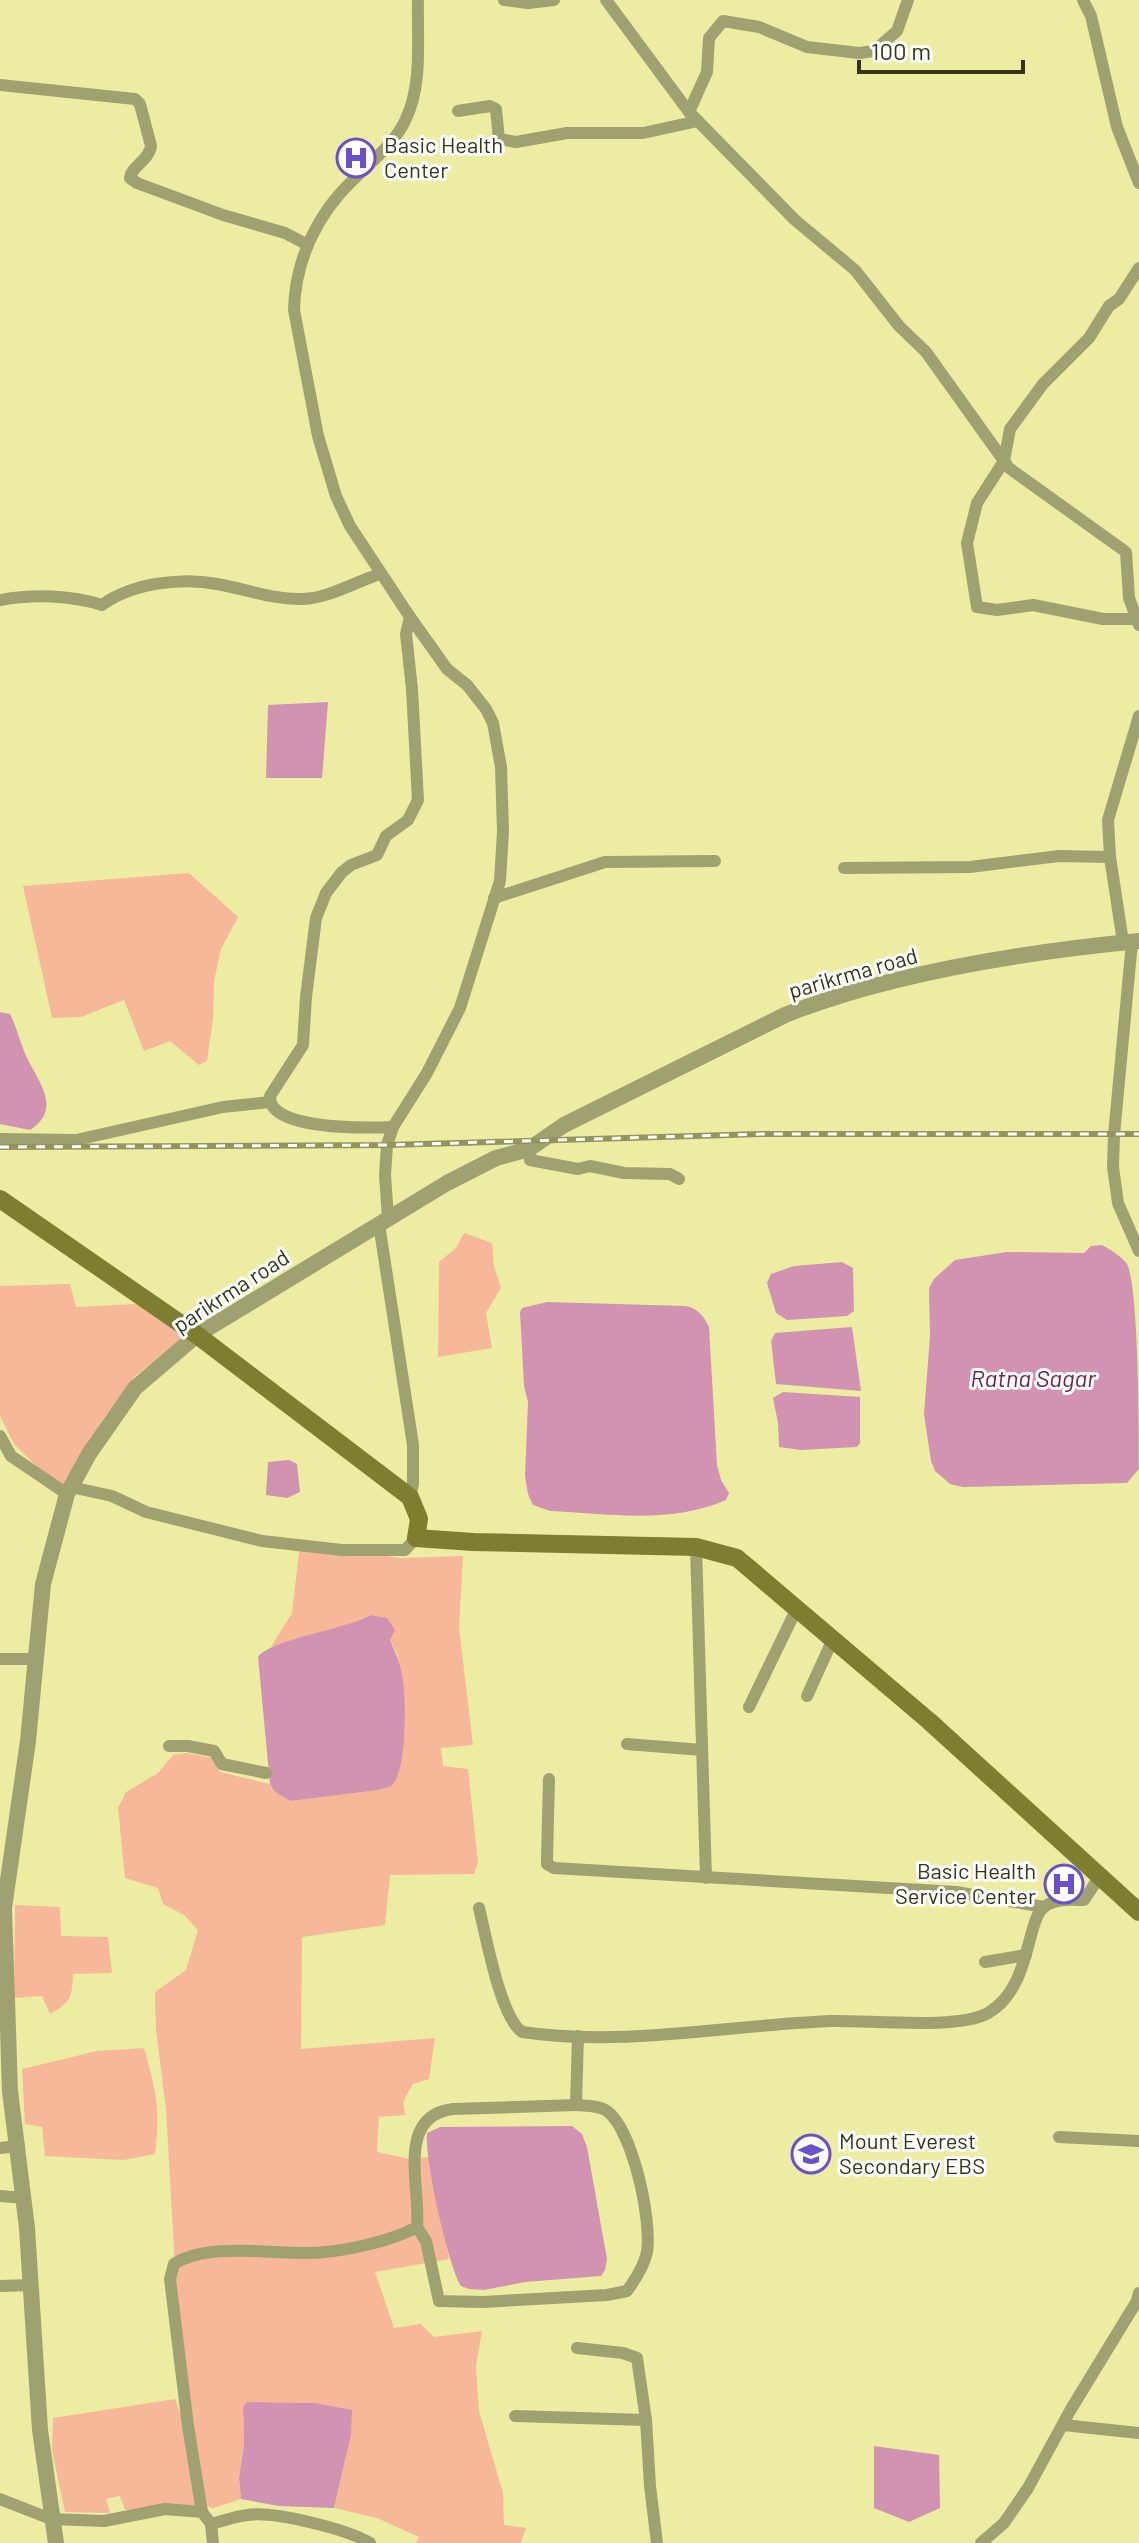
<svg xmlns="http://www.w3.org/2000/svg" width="1139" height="2543" font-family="Barlow,sans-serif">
<rect width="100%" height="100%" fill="#eceda2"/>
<g fill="#f6b898">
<path d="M 189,873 L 238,917 L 221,949 L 214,981 L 213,1018 L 207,1061 L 199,1065 L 170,1041 L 144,1051 L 124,1000 L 81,1017 L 52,1018 L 23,886 Z"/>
<path d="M 464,1233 L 492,1243 L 494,1266 L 501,1288 L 486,1313 L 492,1348 L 438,1357 L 439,1262 L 456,1248 Z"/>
<path d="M 70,1284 L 76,1307 L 136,1304 L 187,1337 L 136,1375 L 103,1419 L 65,1486 L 45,1475 L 14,1444 L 0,1416 L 0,1286 Z"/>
<path d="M 300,1544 L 401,1558 L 463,1556 L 459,1627 L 473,1745 L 441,1748 L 443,1766 L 468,1769 L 478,1862 L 474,1874 L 390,1875 L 385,1925 L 302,1937 L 301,2049 L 435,2038 L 429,2079 L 413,2084 L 403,2102 L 405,2115 L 379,2117 L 377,2152 L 410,2159 L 429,2157 L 449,2259 L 375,2272 L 394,2328 L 421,2324 L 434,2337 L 482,2331 L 476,2366 L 479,2411 L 503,2493 L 504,2525 L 526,2528 L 521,2543 L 416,2543 L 419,2537 L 377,2518 L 334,2508 L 351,2435 L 315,2403 L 247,2402 L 243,2408 L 244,2444 L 239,2478 L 241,2499 L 213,2508 L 202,2505 L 176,2286 L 166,2109 L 156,2030 L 155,1992 L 186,1970 L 198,1930 L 184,1915 L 163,1904 L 158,1888 L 125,1878 L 118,1808 L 126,1792 L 158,1773 L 173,1755 L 187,1753 L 212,1758 L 220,1772 L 270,1784 L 275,1792 L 290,1801 L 379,1790 L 391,1786 L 398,1656 L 390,1639 L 370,1615 L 341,1628 L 271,1647 L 292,1613 Z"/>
<path d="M 15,1905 L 60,1907 L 61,1936 L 108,1937 L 112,1973 L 73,1974 C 72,1998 71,2002 50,2014 L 42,1996 L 14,1998 Z"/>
<path d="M 144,2048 C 156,2090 161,2110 155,2154 L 124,2160 L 45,2156 L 42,2127 L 25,2124 L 22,2069 L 97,2051 Z"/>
<path d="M 175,2399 L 182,2418 L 197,2505 L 125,2510 L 120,2496 L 106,2499 L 110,2513 L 65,2512 L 52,2451 L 53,2418 Z"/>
</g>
<g fill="#d193b1">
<path d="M 328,702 L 322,778 L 266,778 L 268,705 Z"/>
<path d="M 0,1012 L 10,1014 C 16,1026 19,1038 24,1051 C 35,1079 65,1107 30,1130 L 0,1124 Z"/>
<path d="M 1102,1245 C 1111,1250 1121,1256 1127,1264 C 1139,1289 1139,1433 1139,1469 L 1127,1483 L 963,1487 L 950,1484 L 935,1471 L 931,1461 L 924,1414 L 930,1336 L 929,1288 L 934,1279 L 955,1260 L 1007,1252 L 1084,1253 L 1091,1246 Z"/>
<path d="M 842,1262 L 853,1268 L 854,1311 L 847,1316 L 787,1320 L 776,1313 L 767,1283 L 771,1274 L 794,1266 Z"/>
<path d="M 547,1302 L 686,1306 C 698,1309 703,1315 709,1327 L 717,1465 L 721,1480 L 729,1493 L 726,1500 C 672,1524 608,1514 550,1511 L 533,1505 L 528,1494 L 525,1476 L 528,1402 L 524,1386 L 520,1312 L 522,1308 Z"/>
<path d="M 852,1327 L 861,1391 L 776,1384 L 771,1341 L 775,1333 Z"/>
<path d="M 783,1392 L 860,1397 L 860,1443 L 857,1447 L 801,1450 L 779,1447 L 778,1423 L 773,1398 Z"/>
<path d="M 289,1460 L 297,1464 L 300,1492 L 287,1498 L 266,1495 L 268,1462 Z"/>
<path d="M 370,1615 L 387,1618 L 395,1630 L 390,1640 C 396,1653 401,1666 403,1681 C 406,1701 407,1774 391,1786 C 388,1788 383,1788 379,1790 L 290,1801 L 275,1792 L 270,1784 L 258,1657 C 271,1639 345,1630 370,1615 Z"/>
<path d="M 572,2126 L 582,2134 L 587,2147 L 607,2259 L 605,2270 L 601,2276 L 525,2282 L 484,2290 L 469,2289 L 461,2286 C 448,2266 424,2156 427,2133 L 440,2127 Z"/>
<path d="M 247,2402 L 315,2403 L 352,2410 L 351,2435 L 334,2508 L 279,2506 L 241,2499 L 239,2478 L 244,2444 L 243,2407 Z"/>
<path d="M 874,2446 L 939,2455 L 940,2508 L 909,2522 L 874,2508 Z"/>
</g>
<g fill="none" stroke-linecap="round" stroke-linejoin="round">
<g stroke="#a0a171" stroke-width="12">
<path d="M 504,0 L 528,3 L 554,0"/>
<path d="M 606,0 L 689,112 L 795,220 L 855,270 L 899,326 L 926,352 L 1009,468 L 1126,552 L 1129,598 L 1139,625"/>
<path d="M 1083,0 L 1091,16 L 1117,127 L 1139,183"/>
<path d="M 0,85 L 135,99 L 140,104 L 151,146 C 149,161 132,165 130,178 L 137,183 L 223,215 L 285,233 L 308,245"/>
<path d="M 458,111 L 490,106 L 496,109 L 499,139 L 516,142 L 567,133 L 643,133 L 698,121"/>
<path d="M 689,112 L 707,72 L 709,38 L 723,21 L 759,27 L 807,47 L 859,53 L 874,51 L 897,31 L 908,0"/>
<path d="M 0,600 C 33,594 70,595 102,605 C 132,583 182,577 217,584 C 246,589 273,600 303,599 C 329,598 355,582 380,574"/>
<path d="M 1138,619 L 1103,619 L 1033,605 L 997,610 L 977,607 L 967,543 L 977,503 L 1004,461 L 1010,429 L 1043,384 L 1089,338 L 1109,306 L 1119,299 L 1139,268"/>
<path d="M 844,868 L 970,867 L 1059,856 L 1110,857"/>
<path d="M 494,898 L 605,862 L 715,861"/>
<path d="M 1123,942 L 1110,857 L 1108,820 L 1139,716"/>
<path d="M 1132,942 L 1114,1135 L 1113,1167 L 1118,1203 L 1139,1251"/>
<path d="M 393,1127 C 368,1128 268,1131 270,1096 L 303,1045 L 306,997 L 316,918 L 326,893 L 342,872 L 351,865 L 377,855 L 386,836 L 408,820 L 418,800 L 412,689 L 406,634 L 410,617"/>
<path d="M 0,1139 L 76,1140 L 223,1107 L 270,1102"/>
<path d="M 529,1149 L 530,1160 L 578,1169 L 590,1166 L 624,1173 L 670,1174 L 679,1179"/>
<path d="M 388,1218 L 385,1175 L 387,1145 L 393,1127 L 427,1073 L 460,1008 L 500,881 L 503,831 L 501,767 L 493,723 L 486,709 L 467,685 L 447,669 L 410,617 L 350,526 L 336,496 L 318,436 L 294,310 C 295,261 317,214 353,180 C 371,162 394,144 405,121 C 423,85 417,39 418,0"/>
<path d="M 379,1224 L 413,1445 L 413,1484 L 410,1497"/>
<path d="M 0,1436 L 11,1456 L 67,1494"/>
<path d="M 71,1487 L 112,1496 L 146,1512 L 262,1541 L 342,1550 L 405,1550 L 416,1538"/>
<path d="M 696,1547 L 706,1878"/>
<path d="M 0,1659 L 35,1659"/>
<path d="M 807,1696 L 833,1639"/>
<path d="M 749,1707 L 797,1608"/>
<path d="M 627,1744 L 702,1750"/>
<path d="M 169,1746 L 188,1746 L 214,1751 L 222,1764 L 266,1773"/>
<path d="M 549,1779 L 547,1858 L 547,1864 L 554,1868 L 956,1892 L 1044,1907"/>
<path d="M 479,1908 C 486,1936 500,2016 522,2032 C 624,2047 729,2025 831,2021 C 869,2020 959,2030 988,2013 C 1016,1997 1024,1963 1031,1935 C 1034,1926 1036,1914 1043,1908 C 1054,1898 1071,1900 1084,1900 L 1100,1876"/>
<path d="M 985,1962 L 1026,1955"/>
<path d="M 1059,2137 L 1139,2141"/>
<path d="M 0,2148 L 19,2146"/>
<path d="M 0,2196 L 24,2198"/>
<path d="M 417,2227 L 426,2241 L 439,2301 L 483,2302 L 607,2295 L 627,2291 C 635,2280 644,2266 647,2252 C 652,2221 633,2130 607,2111 C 598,2105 587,2106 576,2105"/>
<path d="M 0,2286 L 31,2285"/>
<path d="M 577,2348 L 623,2353 L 637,2358 L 646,2420 L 650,2486 L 657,2543"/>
<path d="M 515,2416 L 646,2420"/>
<path d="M 1063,2425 L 1139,2433"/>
<path d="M 0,2499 L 51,2519 L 104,2521 L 165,2509 L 202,2512 L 211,2524 C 223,2521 236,2516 248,2515 C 274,2511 347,2529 370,2543"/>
<path d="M 202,2512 L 188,2426 L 170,2279 L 174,2264 C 207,2242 271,2254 309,2253 C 339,2253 392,2241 417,2227 C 421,2187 395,2116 453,2109 L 576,2105 L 578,2036"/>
<path d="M 211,2524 L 213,2543"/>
<path d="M 981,2543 L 1004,2523 L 1028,2488 L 1071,2409 L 1137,2301 L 1139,2293"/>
</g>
<path stroke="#a0a171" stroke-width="16" d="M 56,2543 L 40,2430 L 27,2228 L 10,2091 L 4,1908 L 28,1741 L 43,1584 L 67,1494 L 89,1454 L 135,1388 L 197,1335 L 447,1183 L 496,1158 L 529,1149 L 564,1125 L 785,1015 C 890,973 1026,952 1139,941"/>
<path stroke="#7e7e31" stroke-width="18" d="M 0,1199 L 197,1335 L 410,1497 L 419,1519 L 416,1538 L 473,1542 L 696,1547 L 737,1558 L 929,1721 L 1139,1912"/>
<g stroke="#94945e" stroke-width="6">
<path id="rail" d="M 0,1147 L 387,1145 L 761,1134 L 1139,1134"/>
</g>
<use href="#rail" stroke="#fff" stroke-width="3" stroke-dasharray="9" stroke-linecap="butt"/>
</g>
<defs>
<g id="hospital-ring" transform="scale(2)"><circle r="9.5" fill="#fff" stroke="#6b50ca" stroke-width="1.5"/><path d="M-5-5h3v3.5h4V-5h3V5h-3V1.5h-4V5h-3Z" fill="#6b50ca"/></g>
<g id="school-ring" transform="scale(2)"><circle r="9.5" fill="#fff" stroke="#6b50ca" stroke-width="1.5"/><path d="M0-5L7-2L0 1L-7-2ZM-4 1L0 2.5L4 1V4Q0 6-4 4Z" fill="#6b50ca"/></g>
</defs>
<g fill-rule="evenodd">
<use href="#hospital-ring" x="356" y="158"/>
<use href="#hospital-ring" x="1064" y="1884"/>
<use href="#school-ring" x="811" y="2154"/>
</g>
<g text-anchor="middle" stroke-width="6" stroke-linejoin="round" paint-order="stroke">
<g font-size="22" fill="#353516" stroke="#fff" text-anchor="start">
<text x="384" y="153">Basic Health<tspan x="384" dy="25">Center</tspan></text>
<text x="1036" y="1879" text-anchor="end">Basic Health<tspan x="1036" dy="25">Service Center</tspan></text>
<text x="839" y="2149">Mount Everest<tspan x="839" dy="25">Secondary EBS</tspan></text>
</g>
<g font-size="22" fill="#353516" stroke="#fff">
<text transform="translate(853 973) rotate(-16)" y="8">parikrma road</text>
<text transform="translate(231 1291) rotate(-33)" y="8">parikrma road</text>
</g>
<g font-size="24" font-style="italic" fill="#6e244e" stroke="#fff">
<text x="1033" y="1387">Ratna Sagar</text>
</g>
</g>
<path d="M859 60v12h164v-12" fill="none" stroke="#353516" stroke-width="4"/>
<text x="871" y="60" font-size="24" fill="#353516" stroke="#ffffff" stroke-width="6" paint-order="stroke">100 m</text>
</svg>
